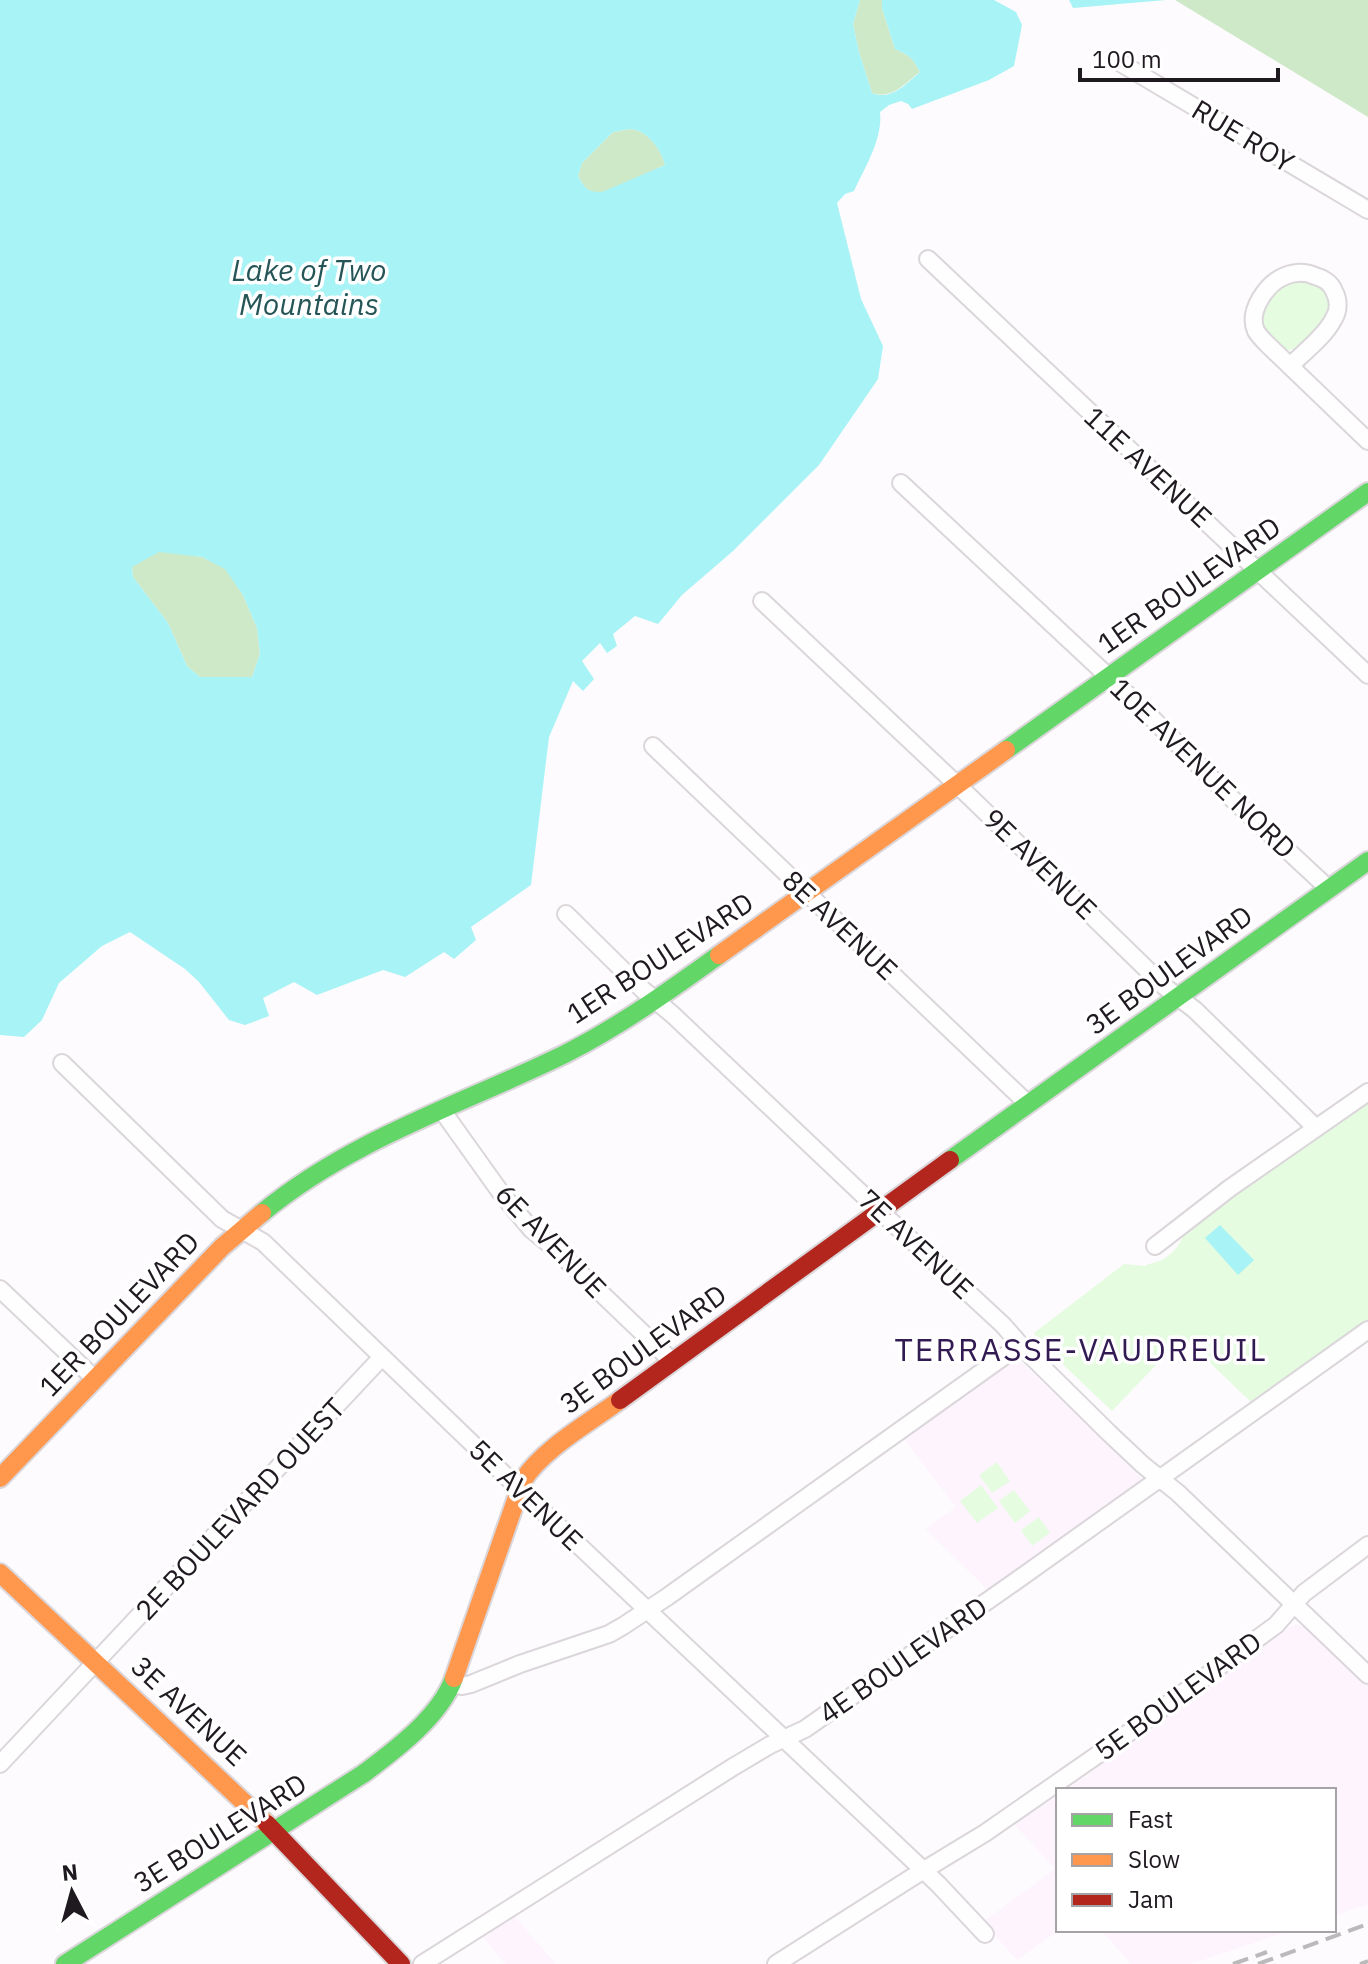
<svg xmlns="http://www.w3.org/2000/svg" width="1368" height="1964" font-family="'IBM Plex Sans',sans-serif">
<rect width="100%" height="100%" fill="#fdfbfd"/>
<g fill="#fdf4fe">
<path d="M 1018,1359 L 1142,1479 L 1141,1483 L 989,1593 L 981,1583 L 925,1529 L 956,1507 L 904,1439 Z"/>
<path d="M 1296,1624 L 1308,1628 L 1368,1685 L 1368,1904 L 1334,1916 L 1334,1790 L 1066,1790 L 1290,1627 Z"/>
<path d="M 1058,1796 L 1059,1930 L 1017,1960 L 983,1922 L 1055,1869 L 1014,1824 Z"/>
<path d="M 512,1914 L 556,1964 L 505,1964 L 480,1933 Z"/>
<path d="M 1101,1930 L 1292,1930 L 1191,1964 L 1131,1964 Z"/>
</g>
<g fill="#e5fce1">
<path d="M 1295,280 C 1336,282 1340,307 1312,334 C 1304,341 1298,349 1286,351 C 1279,345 1267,337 1263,328 C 1253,305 1277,287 1295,280 Z"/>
<path d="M 1368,1098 L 1368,1323 L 1254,1405 L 1183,1337 L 1112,1411 L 1038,1341 L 1034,1333 L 1124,1264 L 1146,1266 L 1148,1264 C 1166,1262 1180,1248 1184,1232 L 1226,1197 Z"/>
<path d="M 997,1462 L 1010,1481 L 992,1493 L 979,1475 Z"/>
<path d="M 981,1485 L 998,1508 L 977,1523 L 960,1501 Z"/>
<path d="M 1014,1490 L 1030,1511 L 1015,1523 L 999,1501 Z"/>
<path d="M 1039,1517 L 1050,1533 L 1032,1546 L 1021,1530 Z"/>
</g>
<g fill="#cde9c8">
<path d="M 860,0 L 882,0 L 882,8 L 895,49 C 908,54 914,59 920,72 C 905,83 892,100 872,93 L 859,52 L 853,24 Z"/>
<path d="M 1175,0 L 1368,0 L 1368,117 Z"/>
<path d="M 630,129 C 647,130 661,149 665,165 L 602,193 C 588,193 584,187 578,176 L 582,163 L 613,132 Z"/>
<path d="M 159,551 L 202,557 L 225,568 L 243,595 L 257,628 L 260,654 L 252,677 L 200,677 L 187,666 L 168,623 L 133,577 L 132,567 Z"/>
</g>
<g fill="#a8f3f6" fill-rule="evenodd">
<path d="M 0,0 L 860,0 L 853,24 L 859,52 L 872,93 C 891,101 906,84 920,72 C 914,59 908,54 895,49 L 882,8 L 882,0 L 994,0 L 1016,12 L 1022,25 L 1014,66 L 989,80 L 912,109 L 908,104 L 901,101 L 889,105 L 880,112 C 883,139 865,167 854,191 L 845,194 L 837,203 L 861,299 L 883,346 L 878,379 L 819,465 L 733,551 L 682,595 L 658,624 L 635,616 L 613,634 L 617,646 L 607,653 L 600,643 L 582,661 L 594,679 L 583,691 L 573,681 L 549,737 L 531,885 L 471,927 L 476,940 L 454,959 L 444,952 L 405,977 L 383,970 L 317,995 L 294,982 L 263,998 L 269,1016 L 245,1025 L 229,1020 L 199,982 L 185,969 L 130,932 L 102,946 L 59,983 L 42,1020 L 24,1037 L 0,1035 ZM 630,129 C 647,130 661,149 665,165 L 602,192 C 588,193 584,187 578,176 L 582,163 L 613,132 ZM 159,552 L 202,557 L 225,569 L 243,595 L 257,628 L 260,654 L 252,677 L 200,677 L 187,666 L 168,623 L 133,577 L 132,567 Z"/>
<path d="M 1069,0 L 1166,0 L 1073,8 Z"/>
<path d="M 1220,1225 L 1254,1260 L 1238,1275 L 1205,1238 Z"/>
</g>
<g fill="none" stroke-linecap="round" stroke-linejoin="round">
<g stroke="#dad6da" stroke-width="20">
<g id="street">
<path d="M 1119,62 L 1368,210"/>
<path d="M 928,259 L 1368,675"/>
<path d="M 1291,365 C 1304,352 1325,336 1333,320 C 1339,311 1339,300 1334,291 C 1331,283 1323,278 1315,276 C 1306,272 1295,272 1285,276 C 1267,283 1247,311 1256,331 C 1259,336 1264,341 1268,345 L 1368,441"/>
<path d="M 901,483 L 1143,709 L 1228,795 L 1329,889"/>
<path d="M 762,601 L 971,798 L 1165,987 L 1195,1010 L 1316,1128"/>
<path d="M 653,746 L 1028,1104"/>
<path d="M 566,914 L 643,990 L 673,1015 L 881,1212 L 1003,1325 L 1025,1350 L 1109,1433 L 1143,1465 L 1178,1493 L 1368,1675"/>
<path d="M 62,1063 L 222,1219 L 263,1242 L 537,1506 L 938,1884 L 985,1934"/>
<path d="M 441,1109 L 501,1193 L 531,1229 L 554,1248 L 673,1362"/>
<path d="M 1155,1246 L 1230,1188 L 1368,1092"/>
<path d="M 0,1289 L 95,1379"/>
<path d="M 452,1684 L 462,1686 L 471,1684 L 520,1664 L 609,1634 L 623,1626 L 667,1597 L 1010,1352 L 1015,1339"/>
<path d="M 0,1764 L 381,1358"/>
<path d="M 422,1964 L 733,1767 L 770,1745 L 805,1729 L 1016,1581 L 1368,1330"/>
<path d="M 776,1964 L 911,1878 L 985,1833 L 1116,1742 L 1276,1625 L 1304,1593 L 1368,1545"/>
</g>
</g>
<g stroke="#dad6da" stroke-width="22">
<g id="fast">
<path d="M 1006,750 L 1368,492"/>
<path d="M 950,1160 L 1368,861"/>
<path d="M 262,1213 C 351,1139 463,1104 565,1054 C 620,1026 669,991 719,955"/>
<path d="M 65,1964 L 363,1774 C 395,1750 440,1717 454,1678"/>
</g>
</g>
<g stroke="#dad6da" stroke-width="22">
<g id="slow">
<path d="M 719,955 L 1006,750"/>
<path d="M 0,1478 L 222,1247 L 262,1213"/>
<path d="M 0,1573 L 267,1824"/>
<path d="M 454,1678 L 523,1480 C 544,1448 589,1423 620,1400"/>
</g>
</g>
<g stroke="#dad6da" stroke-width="22">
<g id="jam">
<path d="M 620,1400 L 950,1160"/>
<path d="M 267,1824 L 401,1964"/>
</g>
</g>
<use href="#street" stroke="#fffeff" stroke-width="16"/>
<use href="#fast" stroke="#63d668" stroke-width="18"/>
<use href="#slow" stroke="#ff974d" stroke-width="18"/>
<use href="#jam" stroke="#b3261e" stroke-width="18"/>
<g stroke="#bbbabb" stroke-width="4" stroke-dasharray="16 8" stroke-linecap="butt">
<path d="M 1233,1964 L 1267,1952"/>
<path d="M 1258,1964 L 1368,1924"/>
<path d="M 1360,1964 L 1368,1961"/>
</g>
</g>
<g text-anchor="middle" stroke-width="7" stroke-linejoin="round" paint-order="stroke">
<g font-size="28" fill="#1f1920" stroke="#fff">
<text transform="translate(1243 136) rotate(31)" y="10">RUE ROY</text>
<text transform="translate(1148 467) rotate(43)" y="10">11E AVENUE</text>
<text transform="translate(1189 585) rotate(-35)" y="10">1ER BOULEVARD</text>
<text transform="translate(1203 768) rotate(44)" y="10">10E AVENUE NORD</text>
<text transform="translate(1040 864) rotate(44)" y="10">9E AVENUE</text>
<text transform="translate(840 925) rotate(43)" y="10">8E AVENUE</text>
<text transform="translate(660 958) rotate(-33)" y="10">1ER BOULEVARD</text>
<text transform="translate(1169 970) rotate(-36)" y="10">3E BOULEVARD</text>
<text transform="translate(551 1241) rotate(46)" y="10">6E AVENUE</text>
<text transform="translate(916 1244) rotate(43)" y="10">7E AVENUE</text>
<text transform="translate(119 1314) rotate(-46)" y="10">1ER BOULEVARD</text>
<text transform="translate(643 1349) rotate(-36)" y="10">3E BOULEVARD</text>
<text transform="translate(526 1495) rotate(44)" y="10">5E AVENUE</text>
<text transform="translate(240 1509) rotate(-47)" y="10">2E BOULEVARD OUEST</text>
<text transform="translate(903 1660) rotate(-35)" y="10">4E BOULEVARD</text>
<text transform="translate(1178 1696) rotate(-36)" y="10">5E BOULEVARD</text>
<text transform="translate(189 1711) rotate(43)" y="10">3E AVENUE</text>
<text transform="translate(220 1833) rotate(-32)" y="10">3E BOULEVARD</text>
</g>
<g font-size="30" font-style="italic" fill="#255557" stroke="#fff">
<text x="309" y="281">Lake of Two<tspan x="309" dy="34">Mountains</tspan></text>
</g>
<g font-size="32" letter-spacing="2" fill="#321a53" stroke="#fff">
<text x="1081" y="1361">TERRASSE-VAUDREUIL</text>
</g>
</g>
<rect x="1056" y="1788" width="280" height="144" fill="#ffffff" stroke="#a5a3a6" stroke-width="2"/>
<rect x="1072" y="1814" width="40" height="12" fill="#63d668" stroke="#a5a3a6" stroke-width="2"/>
<text x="1128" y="1828" font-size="24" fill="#1f1920">Fast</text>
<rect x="1072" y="1854" width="40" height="12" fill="#ff974d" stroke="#a5a3a6" stroke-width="2"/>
<text x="1128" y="1868" font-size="24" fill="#1f1920">Slow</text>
<rect x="1072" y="1894" width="40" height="12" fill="#b3261e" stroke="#a5a3a6" stroke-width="2"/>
<text x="1128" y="1908" font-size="24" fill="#1f1920">Jam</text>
<g transform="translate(72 1892) rotate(354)" stroke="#ffffff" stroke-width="6" paint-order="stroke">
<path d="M0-6L14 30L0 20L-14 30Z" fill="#1f1920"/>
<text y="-12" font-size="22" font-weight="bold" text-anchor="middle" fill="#1f1920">N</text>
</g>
<path d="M1080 68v12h198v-12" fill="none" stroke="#1f1920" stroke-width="4"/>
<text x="1092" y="68" font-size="24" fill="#1f1920" stroke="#ffffff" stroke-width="6" paint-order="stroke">100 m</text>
</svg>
